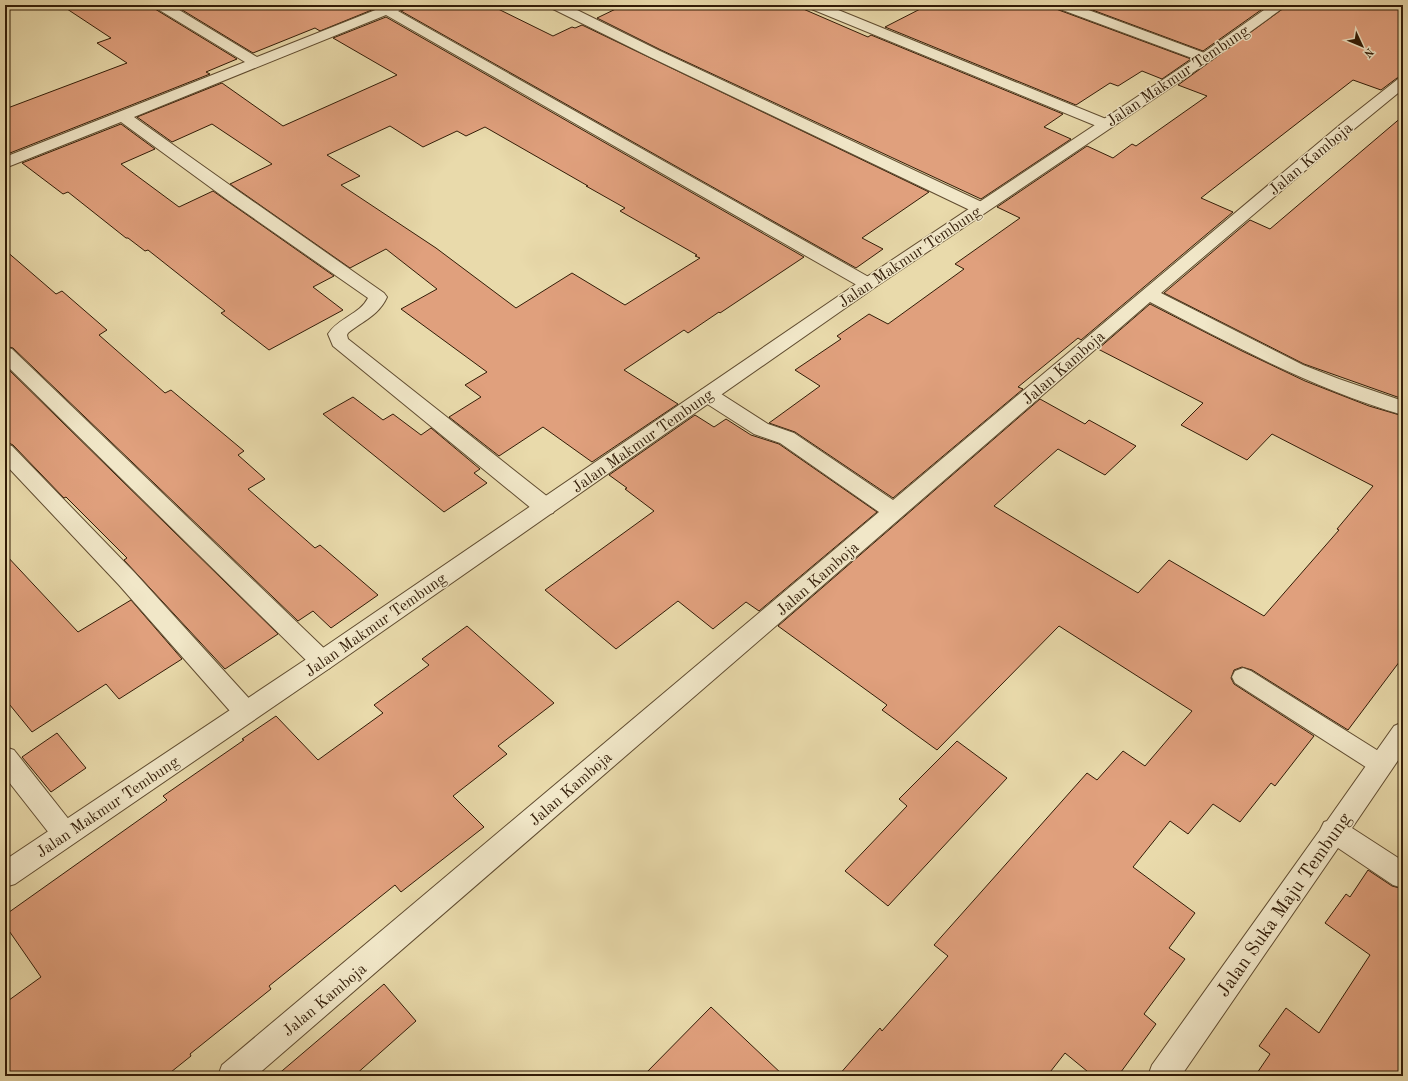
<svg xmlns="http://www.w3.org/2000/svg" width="1408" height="1081" font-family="'Old Standard TT',serif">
<rect width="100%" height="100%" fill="#e9daab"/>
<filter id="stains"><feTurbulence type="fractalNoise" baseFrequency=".005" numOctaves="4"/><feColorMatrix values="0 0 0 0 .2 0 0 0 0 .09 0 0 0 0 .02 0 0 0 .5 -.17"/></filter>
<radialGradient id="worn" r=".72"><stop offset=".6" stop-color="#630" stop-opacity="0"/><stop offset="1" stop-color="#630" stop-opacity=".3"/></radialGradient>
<g fill="#e0a07d" stroke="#321c07" fill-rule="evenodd">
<path d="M 61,5 L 153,5 L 155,9 L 237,59 L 206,72 L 210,74 L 10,153 L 5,150 L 5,109 L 127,63 L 97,43 L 111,38 Z"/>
<path d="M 174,5 L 384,5 L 320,31 L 315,28 L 253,53 Z"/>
<path d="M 408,5 L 490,5 L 553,36 L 572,27 L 575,28 L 582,25 L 929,192 L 862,238 L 883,249 L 856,268 L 401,11 L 406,9 Z"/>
<path d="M 624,5 L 794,5 L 868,37 L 871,35 L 1063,114 L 1044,127 L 1071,139 L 981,199 L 661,50 L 597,18 Z"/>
<path d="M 928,5 L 1054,5 L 1056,9 L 1191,59 L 1162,79 L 1142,71 L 1118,86 L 1110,83 L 1076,105 L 885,27 Z"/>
<path d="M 1079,5 L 1268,5 L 1203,51 Z"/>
<path d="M 1288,5 L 1403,5 L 1403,77 L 1397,78 L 1381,90 L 1353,80 L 1201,198 L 1233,212 L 1081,340 L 1078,338 L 1018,387 L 1023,389 L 893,498 L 795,432 L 769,423 L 820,386 L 795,370 L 841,339 L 837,336 L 869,314 L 888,324 L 964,269 L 955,264 L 1020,218 L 997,207 L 1087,146 L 1113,158 L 1132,144 L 1136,146 L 1207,96 L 1178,85 Z"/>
<path d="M 386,17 L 804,257 L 720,313 L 719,312 L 688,333 L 684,330 L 624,370 L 678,404 L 592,462 L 543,427 L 499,456 L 449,417 L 481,397 L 465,385 L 487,372 L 401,309 L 437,289 L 386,249 L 350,268 L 230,184 L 272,164 L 212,124 L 172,142 L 137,117 L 222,83 L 283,126 L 397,75 L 333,38 ZM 390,126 L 423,147 L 457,131 L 466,136 L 485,127 L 588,186 L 586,186 L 625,208 L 620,211 L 697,255 L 695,256 L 700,258 L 625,305 L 572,273 L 516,308 L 436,248 L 341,185 L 360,176 L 327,155 Z"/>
<path d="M 1403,116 L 1403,399 L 1304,364 L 1164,293 L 1250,220 L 1270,229 Z"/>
<path d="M 121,124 L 155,149 L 121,164 L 179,207 L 213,191 L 334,276 L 313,287 L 343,310 L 269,350 L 221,313 L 225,311 L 148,250 L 145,251 L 128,238 L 126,238 L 68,192 L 63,194 L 22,163 Z"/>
<path d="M 5,250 L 56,294 L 62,291 L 107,330 L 99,335 L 165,393 L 171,390 L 244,451 L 238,455 L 265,479 L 248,489 L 315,548 L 320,545 L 378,595 L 331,628 L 313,611 L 298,621 L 13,348 L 5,346 Z"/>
<path d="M 1150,304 L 1242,351 L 1305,381 L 1369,406 L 1403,416 L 1403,657 L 1348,730 L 1252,670 L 1242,667 L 1234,670 L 1231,678 L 1234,684 L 1314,736 L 1275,786 L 1271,783 L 1240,822 L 1213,804 L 1188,834 L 1170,821 L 1133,867 L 1195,913 L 1169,948 L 1185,959 L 1144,1014 L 1156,1024 L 1118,1076 L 1093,1076 L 1065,1053 L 1047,1076 L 838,1076 L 880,1028 L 882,1031 L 948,956 L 934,945 L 1087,773 L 1097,780 L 1123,751 L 1145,766 L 1192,711 L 1059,626 L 937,750 L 882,710 L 887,705 L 778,626 L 1040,399 L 1085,424 L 1089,420 L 1136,446 L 1105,475 L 1058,449 L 994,506 L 1138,593 L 1169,560 L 1264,616 L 1339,530 L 1337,529 L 1373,486 L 1272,434 L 1247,460 L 1181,425 L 1203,403 L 1098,349 Z"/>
<path d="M 5,366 L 278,634 L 225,669 L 124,560 L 127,558 L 66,497 L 64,498 L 13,445 L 5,441 Z"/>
<path d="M 353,397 L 383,420 L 393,414 L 421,435 L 431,428 L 480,469 L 474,473 L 487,483 L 444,512 L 323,414 Z"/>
<path d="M 695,415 L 714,427 L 726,419 L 751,435 L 779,444 L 877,512 L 759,611 L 746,602 L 713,629 L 678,601 L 616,649 L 545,590 L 654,511 L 625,489 L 627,488 L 609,475 Z"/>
<path d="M 5,554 L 78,632 L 131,600 L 182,659 L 119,699 L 106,684 L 32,732 L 5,699 Z"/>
<path d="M 467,626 L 554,703 L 498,746 L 507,754 L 453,796 L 484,827 L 401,892 L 395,885 L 269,986 L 271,989 L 190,1054 L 191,1056 L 166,1076 L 5,1076 L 5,1003 L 41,977 L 5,925 L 5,915 L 167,800 L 163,796 L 244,740 L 242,739 L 276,716 L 318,760 L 383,713 L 374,705 L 429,665 L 422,659 Z"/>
<path d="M 57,733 L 86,768 L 51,792 L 22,757 Z"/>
<path d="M 957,741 L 1007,778 L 888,906 L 845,871 L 907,806 L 899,799 Z"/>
<path d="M 1368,870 L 1392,886 L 1403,889 L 1403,1076 L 1255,1076 L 1270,1054 L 1259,1046 L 1286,1008 L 1319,1033 L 1370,955 L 1325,923 L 1346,894 L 1350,897 Z"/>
<path d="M 384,984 L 416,1021 L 354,1076 L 276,1076 Z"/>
<path d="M 711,1007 L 784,1076 L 643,1076 Z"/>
</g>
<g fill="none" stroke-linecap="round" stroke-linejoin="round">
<g stroke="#604c30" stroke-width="2">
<path id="service" d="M 1243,668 L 1251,671 L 1388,757 L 1392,764 L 1388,771 L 1380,774 L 1372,771 L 1235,683 L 1232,677 L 1235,671 Z"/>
</g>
<g stroke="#604c30" stroke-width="2">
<g id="minor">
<path d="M 154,5 L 171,5 L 257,57 L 388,5 L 407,5 L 405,8 L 398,11 L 874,280 L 877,284 L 874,288 L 868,289 L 862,288 L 386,15 L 134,117 L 241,193 L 384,293 L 387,297 C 379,315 363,321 348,333 L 347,335 L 348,339 L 553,501 L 556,507 L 553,513 L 545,515 L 537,513 L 333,346 L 328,334 C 338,318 360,314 368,298 L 229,201 L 121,122 L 5,168 L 5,157 L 245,62 L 156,8 Z"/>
<path d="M 549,5 L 567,5 L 660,51 L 986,204 L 988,208 L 986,212 L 980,213 L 974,212 L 650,57 L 551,8 Z"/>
<path d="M 807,5 L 826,5 L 1111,121 L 1113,124 L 1111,127 L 1105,129 L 1099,127 L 809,8 Z"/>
<path d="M 1055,5 L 1075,5 L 1210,55 L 1212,58 L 1210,61 L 1205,62 L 1200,61 L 1057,8 Z"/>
<path d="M 1403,78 L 1403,89 L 1353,130 L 1161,293 L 1303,365 L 1339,379 L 1403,401 L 1403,415 C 1313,389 1233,345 1150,302 L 256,1076 L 218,1076 L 222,1065 L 879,512 L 780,443 L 754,434 L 701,400 L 698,395 L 701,390 L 708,388 L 715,390 L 768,424 L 794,433 L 893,500 L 1341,124 L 1398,79 Z"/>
<path d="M 5,347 L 12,349 L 330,654 L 334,661 L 330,668 L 322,671 L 314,668 L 5,364 Z"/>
<path d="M 5,444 L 12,446 L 135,573 L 255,705 L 258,712 L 255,719 L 246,722 L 237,719 L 119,585 L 5,464 Z"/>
<path d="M 1403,722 L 1403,753 L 1352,828 L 1403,861 L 1403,888 L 1393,885 L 1338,848 L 1181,1076 L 1148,1076 L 1152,1065 L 1320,830 L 1324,822 L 1327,821 L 1394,726 Z"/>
<path d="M 5,747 L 14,750 L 74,826 L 78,834 L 74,842 L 65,846 L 56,842 L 5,777 Z"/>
</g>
</g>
<g stroke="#604c30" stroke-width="2">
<path id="tertiary" d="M 1271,5 L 1287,5 L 1210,61 L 874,288 L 330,668 L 15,884 L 5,887 L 5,860 L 314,654 L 862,280 L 1200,55 Z"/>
</g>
<use href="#service" fill="#f1e7c8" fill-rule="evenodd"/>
<use href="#minor" fill="#f1e7c8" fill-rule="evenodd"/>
<use href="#tertiary" fill="#f1e7c8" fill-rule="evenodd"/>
</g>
<g text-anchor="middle" stroke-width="3" stroke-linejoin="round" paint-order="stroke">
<g font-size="16" fill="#321c07" stroke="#f1e7c8">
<text transform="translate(1177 75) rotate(-34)" y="6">Jalan Makmur Tembung</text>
<text transform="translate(1310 158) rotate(-40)" y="6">Jalan Kamboja</text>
<text transform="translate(909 256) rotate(-34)" y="6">Jalan Makmur Tembung</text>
<text transform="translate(1063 367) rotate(-41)" y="6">Jalan Kamboja</text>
<text transform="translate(642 440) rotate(-35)" y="6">Jalan Makmur Tembung</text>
<text transform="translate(817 578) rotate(-41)" y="6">Jalan Kamboja</text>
<text transform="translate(375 624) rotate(-35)" y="6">Jalan Makmur Tembung</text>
<text transform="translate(570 788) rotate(-41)" y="6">Jalan Kamboja</text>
<text transform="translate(107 806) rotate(-34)" y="6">Jalan Makmur Tembung</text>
<text transform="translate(324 999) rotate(-40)" y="6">Jalan Kamboja</text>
</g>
<g font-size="19" fill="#321c07" stroke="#f1e7c8">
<text transform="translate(1283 904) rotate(-55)" y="7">Jalan Suka Maju Tembung</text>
</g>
</g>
<rect width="1408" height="1081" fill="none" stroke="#e9daab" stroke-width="20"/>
<rect x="6" y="6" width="1396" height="1069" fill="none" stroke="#321c07" stroke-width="2"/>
<rect x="10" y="10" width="1388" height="1061" fill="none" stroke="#321c07"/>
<g transform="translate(1362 46) rotate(134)" stroke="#f1e7c8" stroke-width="3" paint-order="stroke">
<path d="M0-3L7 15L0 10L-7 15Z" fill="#321c07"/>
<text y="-6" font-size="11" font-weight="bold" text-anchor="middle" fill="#321c07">N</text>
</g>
<rect width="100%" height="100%" filter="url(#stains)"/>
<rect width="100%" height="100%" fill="url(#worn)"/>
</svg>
